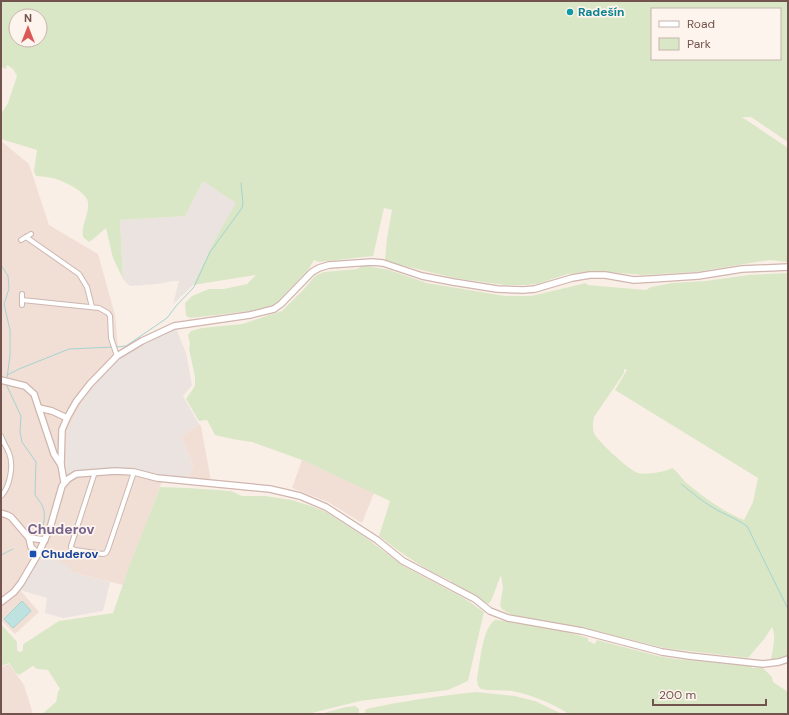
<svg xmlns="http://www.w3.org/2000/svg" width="789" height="715" font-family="'DM Sans',sans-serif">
<rect width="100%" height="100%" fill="#faefe7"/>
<g fill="#f1dfd6">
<path d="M 1,141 L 29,164 L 49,225 L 98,254 L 115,315 L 119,358 L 86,395 L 67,432 L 66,475 L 70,479 L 76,476 L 116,474 L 162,481 L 123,585 L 70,572 L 20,590 L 39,612 L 15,634 L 1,620 Z"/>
<path d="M 199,424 L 201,426 L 211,481 L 188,478 L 193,466 L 181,436 Z"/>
<path d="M 302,460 L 374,493 L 362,523 L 328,502 L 292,488 Z"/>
<path d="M 9,664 L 24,685 L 33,714 L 1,714 L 1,667 Z"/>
</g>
<g fill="#ebe3e0">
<path d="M 203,181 L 237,203 L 213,243 L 193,285 L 173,304 L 179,281 L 173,281 L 158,284 L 130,286 L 123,279 L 120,220 L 185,216 Z"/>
<path d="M 176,328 L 186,353 L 192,385 L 183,396 L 199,424 L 181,436 L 193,466 L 188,478 L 118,469 L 78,471 L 66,475 L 67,432 L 86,395 L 119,358 Z"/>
<path d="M 42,551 L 71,569 L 70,572 L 110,582 L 103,611 L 63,618 L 45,613 L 47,598 L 20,590 Z"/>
</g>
<g fill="#dae7c6" fill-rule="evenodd">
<path d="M 1,1 L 788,1 L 788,142 L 751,117 L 742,117 L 788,148 L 788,262 L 769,260 L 696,272 L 643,275 L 596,271 L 567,274 L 538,284 L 525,285 L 505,285 L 454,278 L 385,261 L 387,238 L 392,210 L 384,208 L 374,252 L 373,256 L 319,262 L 314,260 L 308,270 L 274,306 L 267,309 L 191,318 L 186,316 L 185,303 L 192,296 L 209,289 L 224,289 L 247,284 L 256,275 L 193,285 L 213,243 L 236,203 L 203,181 L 185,216 L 120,220 L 123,279 L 113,258 L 106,228 L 92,240 L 89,242 L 83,237 C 81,224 89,215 88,203 C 88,192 62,180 52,178 C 47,177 41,176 36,176 L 34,171 L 37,150 L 1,139 L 1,114 L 8,103 L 17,76 L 13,69 L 7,65 L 6,69 L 1,67 ZM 652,9 L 780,9 L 780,59 L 652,59 ZM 16,16 L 40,16 L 40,40 L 16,40 Z"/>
<path d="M 363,265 L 389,270 L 427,283 L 505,296 L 531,296 L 544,293 L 586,283 L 588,285 L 646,290 L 651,287 L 672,283 L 705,281 L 749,275 L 788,273 L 788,657 L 771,660 C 772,649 777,638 772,627 L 765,638 L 748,658 L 664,648 L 592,630 L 534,620 L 512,615 L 503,610 L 500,606 L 503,588 L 501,575 L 491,601 L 488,604 L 453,584 L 451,581 C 424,569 402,554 379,536 L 390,501 L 302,460 L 252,442 L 232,439 L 215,435 L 207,420 L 199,421 L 186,399 L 195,386 L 195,377 L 189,349 L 190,344 L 188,335 L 191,331 L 202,328 L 242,324 L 282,311 L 305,288 L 315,276 L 324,272 L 357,269 ZM 624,369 L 627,370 L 615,390 L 758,478 L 753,502 L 744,520 C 724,512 706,499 689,485 C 683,481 677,470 672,468 C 663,472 648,475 638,473 C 630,471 600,443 595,435 C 592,429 593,422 594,417 L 624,373 Z"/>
<path d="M 160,487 L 188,488 L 231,491 L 242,496 L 265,496 L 292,500 L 311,506 L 326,512 L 362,535 L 405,567 L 464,598 L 484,612 L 468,681 L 448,690 L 360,701 L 308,714 L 42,714 L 56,702 L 58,692 L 60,689 L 48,670 L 37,669 L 33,666 L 19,675 L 16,673 L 9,663 L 1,666 L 1,624 L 17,642 L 17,650 L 19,652 L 21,652 L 23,650 L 23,645 L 25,643 L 59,621 L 113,613 L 129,567 Z"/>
<path d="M 495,620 C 525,623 560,629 588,638 L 588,641 L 595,644 L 597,640 L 658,656 L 676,659 L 750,666 L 753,668 L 762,667 L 772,677 L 773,682 L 788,692 L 788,714 L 569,714 C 551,703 533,695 512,691 C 501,690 491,691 481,689 L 478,686 L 477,679 C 480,664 482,628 495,620 Z"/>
<path d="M 476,692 L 515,696 L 535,701 L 562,714 L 364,714 L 366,709 C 402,701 439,696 476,692 Z"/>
<path d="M 355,706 L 359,709 L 359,714 L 320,714 L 346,707 Z"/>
</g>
<path fill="#bde2e0" stroke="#a4d3d1" d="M 22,601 L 31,611 L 13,628 L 4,619 Z"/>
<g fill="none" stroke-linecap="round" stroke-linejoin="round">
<g stroke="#a4d3d1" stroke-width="1">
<path d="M 1,265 L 8,276 L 9,289 L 4,304 L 10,330 L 10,356 L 7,378"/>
<path d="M 116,347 L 126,346 L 167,318 L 176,306 L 194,287 L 210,252 L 242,208 L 243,204 L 241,183"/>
<path d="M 7,375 L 19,369 L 69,349 L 113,347"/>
<path d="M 6,384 L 21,416 L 20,432 L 22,442 L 36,462 L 35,494 C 37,499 40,501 42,505 C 47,514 43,528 40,537"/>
<path d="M 681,484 C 693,493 705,504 719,511 C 729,516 738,520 747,526 L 788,609"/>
<path d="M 1,555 L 13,549"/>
</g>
<g stroke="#cdb7b1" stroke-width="6">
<g id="street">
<path d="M 26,237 L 79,274 L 87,287 L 92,307"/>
<path d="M 21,240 L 31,234"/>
<path d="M 22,300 L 99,308 L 108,313 L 110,316 L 111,338 L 117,356"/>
<path d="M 22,305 L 22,294"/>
<path d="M 1,436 C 3,442 7,448 9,453 C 14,465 10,487 1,496"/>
<path d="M 95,472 L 71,546 L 71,548 L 75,550 L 103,554 L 106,553 L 108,549 L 134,472"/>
</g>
</g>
<g stroke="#d0b6ae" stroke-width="8">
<g id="secondary">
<path d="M 1,380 L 25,386 L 34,394 L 54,454 L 61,465"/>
<path d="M 39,408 L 52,411 L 67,418"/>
<path d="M 64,482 L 61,465 L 62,430 L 67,418 L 76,402 L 90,384 L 117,356 L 142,341 L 174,326 L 250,315 L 274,309 L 281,304 L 312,272 L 319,268 L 329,265 L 372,262 L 383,263 L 422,276 L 453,282 L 497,289 L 523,290 L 535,289 L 572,278 L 590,275 L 605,275 L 634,280 L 652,279 L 698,276 L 742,269 L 788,267"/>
<path d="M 1,513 L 7,515 L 11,517 L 29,538 L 45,540"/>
<path d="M 29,538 L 31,547 L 38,554"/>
<path d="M 1,602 L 14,592 L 21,583 L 38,554 L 50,528 L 62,486 L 68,479 L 76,474 L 115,471 L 134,472 L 157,478 L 270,489 L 300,496 L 326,507 L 377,540 L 403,561 L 475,599 L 490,611 L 508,618 L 582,631 L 662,652 L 689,656 L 763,664 L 779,662 L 788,659"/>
</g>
</g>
<use href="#street" stroke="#fff" stroke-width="4"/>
<use href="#secondary" stroke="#fff" stroke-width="5.5"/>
</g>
<circle fill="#0f9aa8" stroke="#fdf4ed" stroke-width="1.5" cx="570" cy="12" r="4"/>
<rect fill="#1a4fb4" stroke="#fdf4ed" stroke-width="1.5" x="29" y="550" width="8" height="8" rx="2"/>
<g text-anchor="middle" stroke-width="3.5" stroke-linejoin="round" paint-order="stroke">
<g font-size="12" font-weight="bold" fill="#0d838f" stroke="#fdf4ed" text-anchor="start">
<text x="578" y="16">Radešín</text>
</g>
<g font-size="12" font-weight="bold" fill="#164399" stroke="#fdf4ed" text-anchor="start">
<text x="41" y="558">Chuderov</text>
</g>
<g font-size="14" font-weight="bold" fill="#79658e" stroke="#fdf4ed">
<text x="61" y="534">Chuderov</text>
</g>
</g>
<rect width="789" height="715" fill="none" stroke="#72534d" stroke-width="4"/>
<rect x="651" y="8" width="130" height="52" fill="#fdf4ed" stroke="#c5b4ad"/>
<rect x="659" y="21" width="20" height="6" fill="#ffffff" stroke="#c5b4ad"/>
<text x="687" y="28" font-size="12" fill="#72534d">Road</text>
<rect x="659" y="38" width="20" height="12" fill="#dae7c6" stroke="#c5b4ad"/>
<text x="687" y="48" font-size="12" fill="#72534d">Park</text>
<g transform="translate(28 28)"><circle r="19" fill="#fdf4ed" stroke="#c5b4ad"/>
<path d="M0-3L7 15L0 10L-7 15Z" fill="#da5956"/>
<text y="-6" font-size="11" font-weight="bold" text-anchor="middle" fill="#72534d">N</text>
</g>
<path d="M653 699v6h113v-6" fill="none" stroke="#72534d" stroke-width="2"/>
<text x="659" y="699" font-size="12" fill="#72534d" stroke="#fdf4ed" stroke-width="3" paint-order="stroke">200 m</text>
</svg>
